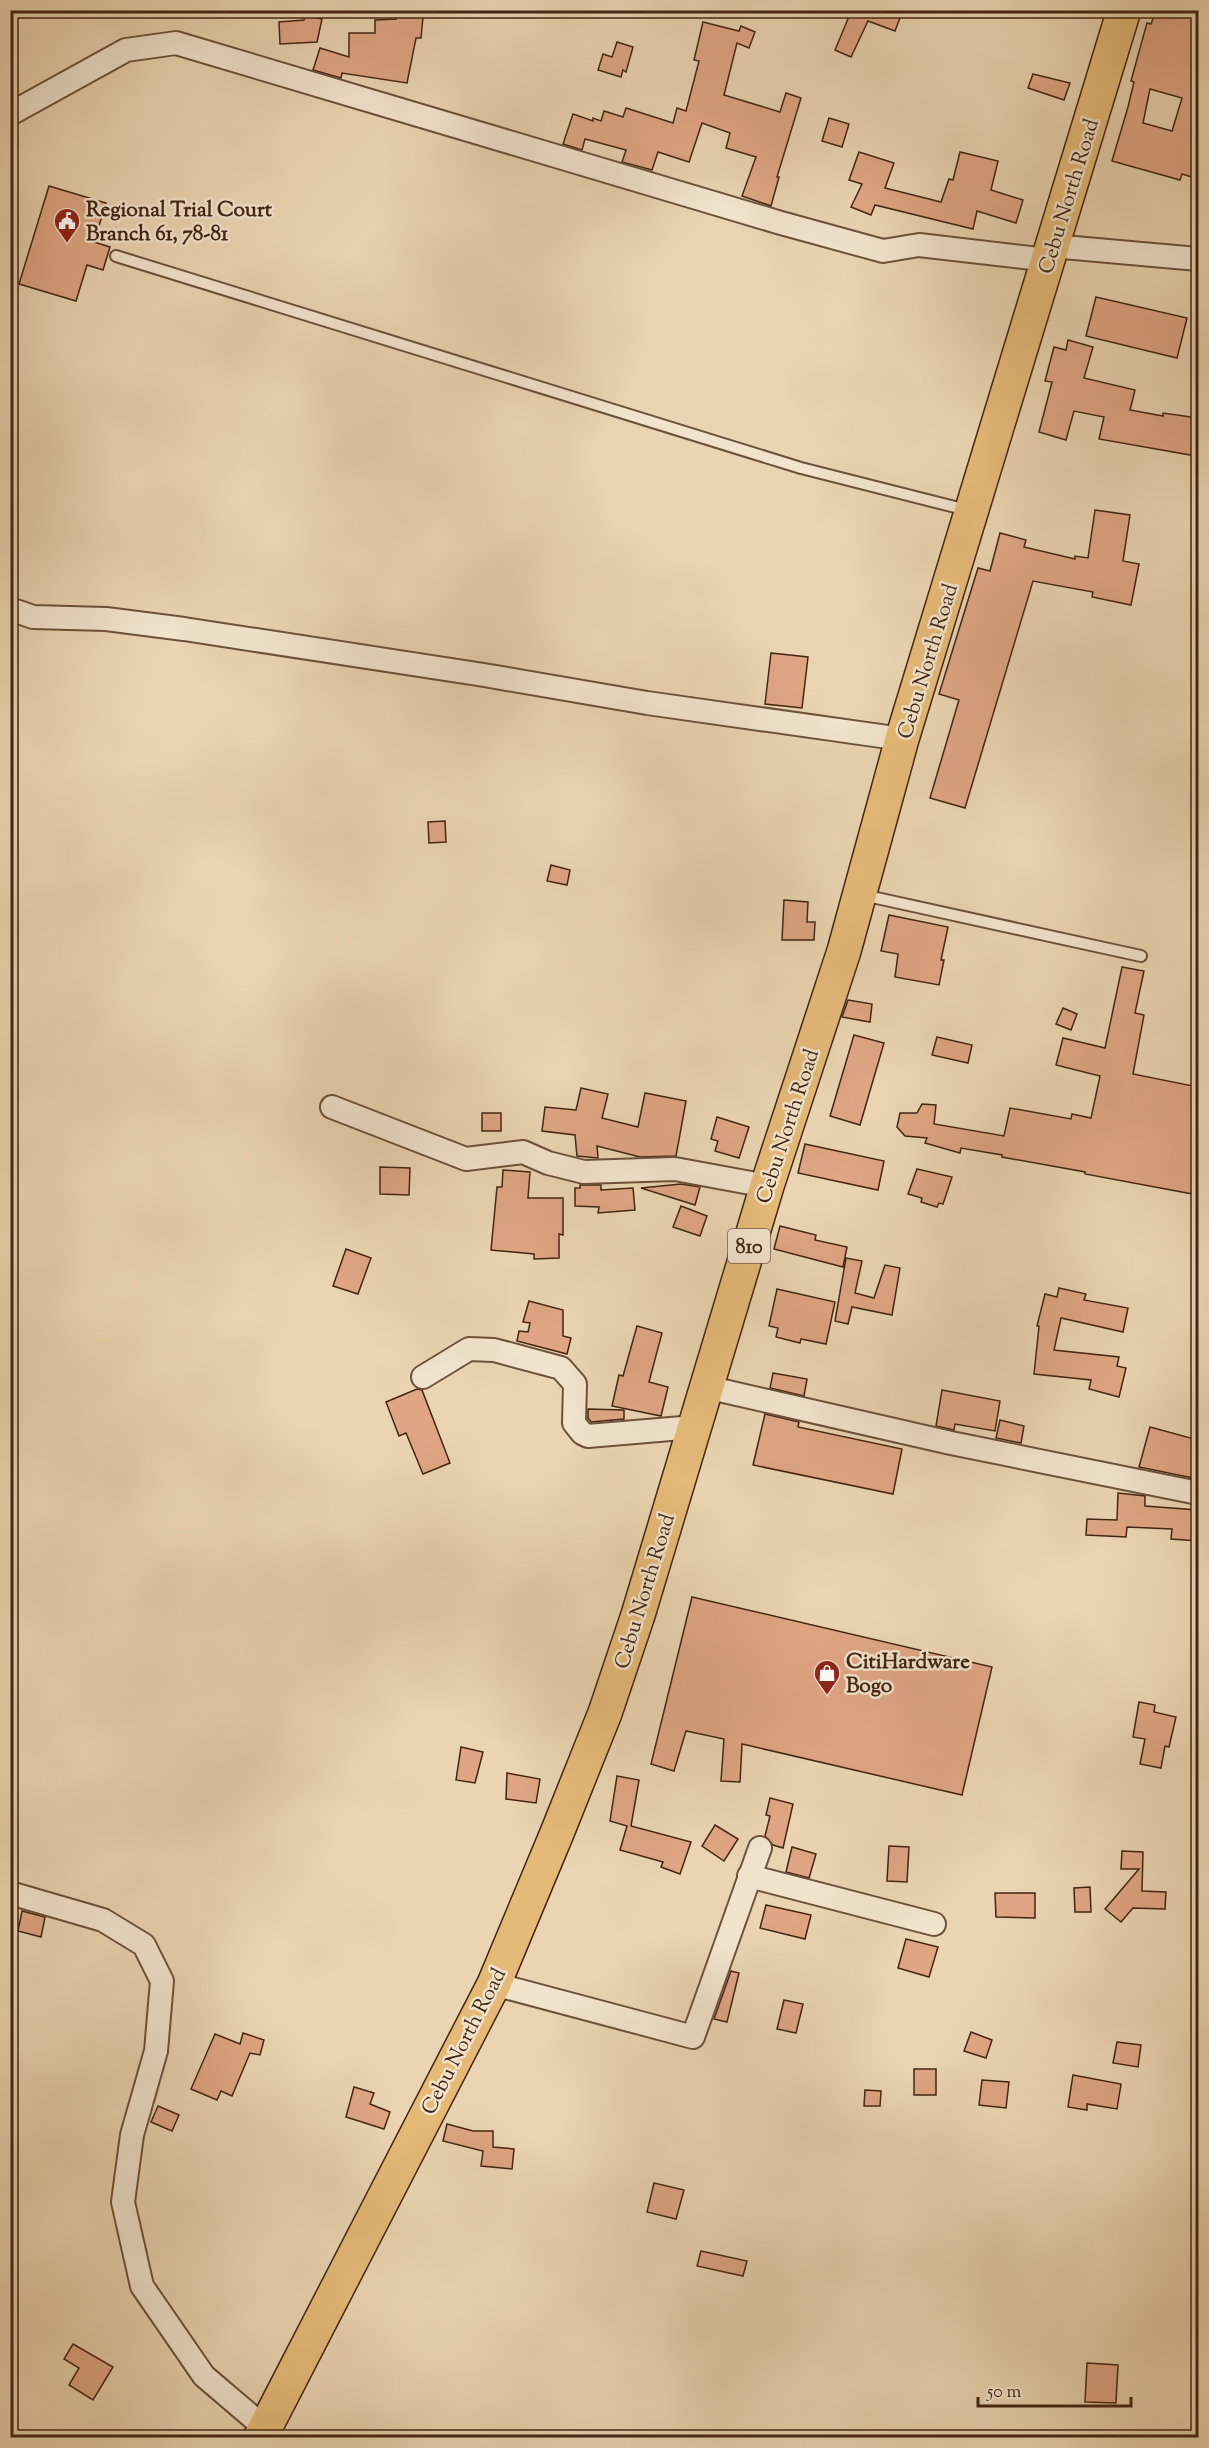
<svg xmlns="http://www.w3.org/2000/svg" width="1209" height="2448" font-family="'Sorts Mill Goudy',serif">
<rect width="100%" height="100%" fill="#ead4b1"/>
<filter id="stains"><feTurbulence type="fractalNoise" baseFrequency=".00333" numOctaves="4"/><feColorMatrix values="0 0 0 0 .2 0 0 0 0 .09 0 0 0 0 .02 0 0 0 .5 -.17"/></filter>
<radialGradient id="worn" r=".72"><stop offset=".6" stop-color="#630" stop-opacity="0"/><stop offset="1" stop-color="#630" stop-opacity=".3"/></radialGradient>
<g fill="#dfa584" stroke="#432513" stroke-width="1.5" fill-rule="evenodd">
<path d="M 845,10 L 903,10 L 895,31 L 868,21 L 851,57 L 835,50 L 850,14 Z"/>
<path d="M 1156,10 L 1198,10 L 1198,179 L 1182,174 L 1180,180 L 1112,161 L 1128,107 L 1134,82 L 1131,81 L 1142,41 L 1147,23 L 1151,24 ZM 1150,89 L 1182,98 L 1172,131 L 1143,123 Z"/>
<path d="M 305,15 L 322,19 L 317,42 L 280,44 L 279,22 L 304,20 Z"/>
<path d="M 396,15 L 423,17 L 421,38 L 416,38 L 407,83 L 342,73 L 341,78 L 313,70 L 320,48 L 349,57 L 349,33 L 375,33 L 375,20 L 396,19 Z"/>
<path d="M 703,22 L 739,31 L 741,26 L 755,32 L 749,48 L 737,43 L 724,95 L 780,112 L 786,93 L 801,98 L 777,177 L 779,177 L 771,206 L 742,196 L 756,157 L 726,148 L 730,133 L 702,123 L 689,162 L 658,152 L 652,170 L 622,162 L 626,150 L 585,139 L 582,150 L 563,144 L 573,114 L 593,121 L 593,118 L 601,121 L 604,111 L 623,117 L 626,108 L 673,123 L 677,108 L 686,111 L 699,61 L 694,60 Z"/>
<path d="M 617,42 L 633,47 L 626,72 L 623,70 L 621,77 L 598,70 L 603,54 L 612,57 Z"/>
<path d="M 1033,74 L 1070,83 L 1064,100 L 1028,88 Z"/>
<path d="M 829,118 L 849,124 L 842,147 L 822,141 Z"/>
<path d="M 859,152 L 894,163 L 885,188 L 941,202 L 949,179 L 953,180 L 960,152 L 998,161 L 991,190 L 1023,200 L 1016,223 L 977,211 L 973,229 L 875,205 L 871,215 L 851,207 L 862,184 L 849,180 Z"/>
<path d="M 49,186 L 106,203 L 94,242 L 110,247 L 103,270 L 87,265 L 76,301 L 19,284 Z"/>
<path d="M 1096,297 L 1187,318 L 1177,358 L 1086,336 Z"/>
<path d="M 1068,340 L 1093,347 L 1084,378 L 1135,390 L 1130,410 L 1163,416 L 1163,413 L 1198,418 L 1196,456 L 1099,439 L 1104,417 L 1074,411 L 1066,440 L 1039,432 L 1052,382 L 1045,381 L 1054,347 L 1066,350 Z"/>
<path d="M 1095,510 L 1130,515 L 1123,561 L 1139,564 L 1131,605 L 1092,597 L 1093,592 L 1033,581 L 965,808 L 930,798 L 959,700 L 939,694 L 978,568 L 990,571 L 1000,533 L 1026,540 L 1024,547 L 1075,559 L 1075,556 L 1088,558 Z"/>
<path d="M 771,653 L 808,657 L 802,708 L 765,704 Z"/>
<path d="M 445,821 L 446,842 L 429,843 L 428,822 Z"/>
<path d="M 551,865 L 570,870 L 567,885 L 547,881 Z"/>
<path d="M 784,900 L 808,902 L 807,922 L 815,922 L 814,940 L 782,940 Z"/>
<path d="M 889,915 L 948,927 L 941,960 L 944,960 L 939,985 L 895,977 L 898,954 L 881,951 Z"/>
<path d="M 1122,967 L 1144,971 L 1135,1013 L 1144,1015 L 1133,1074 L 1198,1087 L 1198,1195 L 1085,1174 L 1085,1172 L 1002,1157 L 1002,1155 L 961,1148 L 960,1153 L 925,1143 L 927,1138 L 905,1136 L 897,1127 L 900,1113 L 917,1113 L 922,1104 L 936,1105 L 934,1124 L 1004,1136 L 1010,1108 L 1071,1119 L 1072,1114 L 1091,1118 L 1100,1076 L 1056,1065 L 1063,1038 L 1105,1048 Z"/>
<path d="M 848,1000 L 872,1004 L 870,1022 L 842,1017 Z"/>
<path d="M 1063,1008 L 1077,1014 L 1071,1030 L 1056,1024 Z"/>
<path d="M 854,1035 L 884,1043 L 860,1125 L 830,1116 Z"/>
<path d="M 937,1037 L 972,1045 L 968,1063 L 932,1055 Z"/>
<path d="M 581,1088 L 608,1094 L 602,1118 L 638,1127 L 645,1093 L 686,1101 L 676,1156 L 640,1157 L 597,1146 L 598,1158 L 577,1156 L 575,1135 L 542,1131 L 545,1107 L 576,1110 Z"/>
<rect x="482" y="1113" width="19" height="18"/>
<path d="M 717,1117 L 749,1127 L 739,1158 L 715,1151 L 718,1141 L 711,1139 Z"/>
<path d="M 805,1144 L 884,1161 L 878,1190 L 798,1173 Z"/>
<path d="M 380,1167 L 410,1168 L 409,1195 L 380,1194 Z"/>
<path d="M 917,1169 L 952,1177 L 943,1204 L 939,1203 L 937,1207 L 921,1202 L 922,1198 L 908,1194 Z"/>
<path d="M 503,1170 L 530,1172 L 528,1198 L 563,1198 L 563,1235 L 559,1234 L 559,1258 L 534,1259 L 534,1254 L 491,1250 L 497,1187 L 502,1187 Z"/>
<path d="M 681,1184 L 700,1187 L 695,1205 L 641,1188 Z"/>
<path d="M 580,1185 L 601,1185 L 601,1190 L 633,1188 L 635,1210 L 598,1213 L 599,1207 L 575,1206 L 575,1188 L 580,1188 Z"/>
<path d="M 681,1206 L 707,1216 L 700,1236 L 673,1227 Z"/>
<path d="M 780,1226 L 816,1235 L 815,1240 L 847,1247 L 843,1267 L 774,1249 Z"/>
<path d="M 346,1249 L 371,1258 L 358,1294 L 333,1286 Z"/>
<path d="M 846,1258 L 862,1261 L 855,1293 L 874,1298 L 885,1265 L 900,1268 L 892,1315 L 852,1307 L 848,1324 L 835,1321 Z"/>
<path d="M 1059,1288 L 1086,1294 L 1084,1300 L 1128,1308 L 1123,1332 L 1061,1318 L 1054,1350 L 1119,1357 L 1117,1366 L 1126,1368 L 1119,1397 L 1089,1389 L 1091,1380 L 1034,1374 L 1039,1326 L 1037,1326 L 1045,1294 L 1057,1297 Z"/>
<path d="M 777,1289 L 835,1302 L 826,1344 L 801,1339 L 800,1343 L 776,1337 L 778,1328 L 769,1326 Z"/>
<path d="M 529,1301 L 563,1310 L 563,1336 L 571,1338 L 567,1354 L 517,1341 L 519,1331 L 528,1332 L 530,1323 L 523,1322 Z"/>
<path d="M 637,1326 L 662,1333 L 649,1382 L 668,1387 L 661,1416 L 612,1406 L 619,1375 L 623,1376 Z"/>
<path d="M 773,1373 L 807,1379 L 804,1396 L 770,1388 Z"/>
<path d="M 417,1389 L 422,1390 L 450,1463 L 423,1474 L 406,1433 L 399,1436 L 386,1402 Z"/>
<path d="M 942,1390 L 1000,1401 L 995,1431 L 955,1424 L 954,1430 L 936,1426 Z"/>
<path d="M 588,1409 L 624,1410 L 624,1419 L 591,1422 L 588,1418 Z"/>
<path d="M 765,1414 L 799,1422 L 798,1427 L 902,1449 L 893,1494 L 753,1465 Z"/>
<path d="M 1000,1420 L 1024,1426 L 1021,1443 L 996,1438 Z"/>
<path d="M 1150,1427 L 1198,1440 L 1198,1479 L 1139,1467 Z"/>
<path d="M 1118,1493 L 1145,1496 L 1145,1506 L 1198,1510 L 1198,1541 L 1171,1539 L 1172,1529 L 1127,1527 L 1126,1537 L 1086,1535 L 1087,1519 L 1117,1520 Z"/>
<path d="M 692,1597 L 992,1667 L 962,1795 L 742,1744 L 740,1782 L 721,1781 L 724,1739 L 686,1731 L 674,1771 L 651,1764 Z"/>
<path d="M 1139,1702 L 1155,1705 L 1154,1712 L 1176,1717 L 1169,1747 L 1165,1746 L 1161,1768 L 1140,1764 L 1145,1739 L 1133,1737 Z"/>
<path d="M 461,1747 L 483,1752 L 475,1783 L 456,1780 Z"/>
<path d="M 507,1773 L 540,1779 L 536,1803 L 506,1799 Z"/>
<path d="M 617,1776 L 639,1780 L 631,1826 L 691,1842 L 680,1874 L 661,1867 L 663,1862 L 620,1850 L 627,1826 L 610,1821 Z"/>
<path d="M 770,1798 L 793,1804 L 783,1848 L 773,1845 L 765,1836 L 770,1816 L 766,1815 Z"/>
<path d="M 715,1825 L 738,1839 L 724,1861 L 702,1846 Z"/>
<path d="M 889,1846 L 909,1847 L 907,1882 L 887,1881 Z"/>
<path d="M 792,1847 L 816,1854 L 809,1878 L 786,1872 Z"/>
<path d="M 1122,1851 L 1143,1852 L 1142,1891 L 1166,1892 L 1165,1909 L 1133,1908 L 1121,1922 L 1105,1909 L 1139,1869 L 1121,1869 Z"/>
<path d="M 1090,1887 L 1091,1912 L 1075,1912 L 1074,1888 Z"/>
<path d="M 995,1893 L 1035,1893 L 1035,1918 L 996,1917 Z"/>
<path d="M 766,1905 L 811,1915 L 805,1939 L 760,1928 Z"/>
<path d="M 22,1911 L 45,1917 L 41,1937 L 18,1931 Z"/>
<path d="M 906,1939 L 938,1947 L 929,1977 L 898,1968 Z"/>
<path d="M 731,1971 L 739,1973 L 727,2022 L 714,2019 Z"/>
<path d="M 784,2000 L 803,2004 L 796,2033 L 777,2029 Z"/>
<path d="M 971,2032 L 992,2040 L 986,2058 L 964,2051 Z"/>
<path d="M 243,2033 L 264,2040 L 260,2055 L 250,2053 L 232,2096 L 221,2091 L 217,2100 L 191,2089 L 215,2034 L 240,2044 Z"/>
<path d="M 1117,2042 L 1141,2045 L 1138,2067 L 1113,2063 Z"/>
<rect x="914" y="2069" width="22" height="26"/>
<path d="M 1073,2075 L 1121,2084 L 1117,2109 L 1087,2104 L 1087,2110 L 1068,2107 Z"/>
<path d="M 982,2080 L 1009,2082 L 1006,2108 L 979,2105 Z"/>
<path d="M 354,2087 L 374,2093 L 370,2104 L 390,2112 L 384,2129 L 346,2117 Z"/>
<path d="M 865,2090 L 881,2091 L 880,2106 L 864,2106 Z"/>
<path d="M 158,2106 L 179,2115 L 172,2131 L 151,2122 Z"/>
<path d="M 447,2124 L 473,2131 L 493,2131 L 493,2147 L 514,2149 L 512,2169 L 481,2166 L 483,2151 L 443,2141 Z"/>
<path d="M 654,2183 L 684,2190 L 676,2219 L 647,2212 Z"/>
<path d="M 701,2251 L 747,2261 L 743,2276 L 697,2266 Z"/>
<path d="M 73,2344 L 113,2367 L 93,2400 L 69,2385 L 79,2368 L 64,2359 Z"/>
<path d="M 1087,2363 L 1118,2365 L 1116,2403 L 1085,2402 Z"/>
</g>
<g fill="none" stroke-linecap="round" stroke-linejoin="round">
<g stroke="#6d513a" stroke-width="14">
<g id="lane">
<path d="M 116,256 L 801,468 L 967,510"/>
<path d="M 863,895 L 1141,956"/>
</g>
</g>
<g stroke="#6d513a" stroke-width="26">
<g id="street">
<path d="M 10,114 L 126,50 L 176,43 L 781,223 L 883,251 L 919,245 L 1048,260"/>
<path d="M 1052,246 L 1198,259"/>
<path d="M 10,609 L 33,617 L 106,619 L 184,629 L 484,675 L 647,703 L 902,739"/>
<path d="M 332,1107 L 466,1159 L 523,1152 L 548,1163 L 584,1172 L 675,1169 L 767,1186"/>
<path d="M 423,1377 L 469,1349 L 494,1350 L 561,1368 L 575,1384 L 574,1423 L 582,1433 L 588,1436 L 694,1427"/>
<path d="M 706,1387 L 951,1443 L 1198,1493"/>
<path d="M 749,1876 L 934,1924"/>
<path d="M 10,1893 L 103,1920 L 144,1945 L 162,1981 L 156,2051 L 132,2135 L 123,2202 L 142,2286 L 204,2376 L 265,2428"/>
<path d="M 494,1984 L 693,2037 L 760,1848"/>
</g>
</g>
<g stroke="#432513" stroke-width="36">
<path id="highway" d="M 260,2438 L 494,1984 L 557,1833 L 605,1713 L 638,1615 L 767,1186 L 844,951 L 902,739 L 1124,10"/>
</g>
<use href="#lane" stroke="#f1e3cc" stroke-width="10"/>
<use href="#street" stroke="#f1e3cc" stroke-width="22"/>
<use href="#highway" stroke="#e5ba78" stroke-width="33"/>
</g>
<defs>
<g id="civic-pin" transform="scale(1.35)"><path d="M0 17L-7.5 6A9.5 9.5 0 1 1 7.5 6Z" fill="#8f2418" stroke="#f1e3cc"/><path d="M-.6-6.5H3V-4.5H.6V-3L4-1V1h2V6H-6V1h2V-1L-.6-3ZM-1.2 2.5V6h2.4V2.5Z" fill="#fff"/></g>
<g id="shop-pin" transform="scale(1.35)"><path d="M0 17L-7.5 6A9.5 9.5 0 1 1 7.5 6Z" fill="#8f2418" stroke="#f1e3cc"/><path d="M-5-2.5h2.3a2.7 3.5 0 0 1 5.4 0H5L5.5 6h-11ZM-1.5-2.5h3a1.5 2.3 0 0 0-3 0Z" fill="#fff"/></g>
</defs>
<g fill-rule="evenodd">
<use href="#civic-pin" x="67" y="221"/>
<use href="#shop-pin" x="827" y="1673"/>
</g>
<g text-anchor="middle" stroke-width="5" stroke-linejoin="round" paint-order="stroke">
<rect fill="#f1e3cc" stroke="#775e4a" stroke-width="1.5" x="728" y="1229" width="42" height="34" rx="4.5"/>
<g font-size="20" font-weight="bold" fill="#432513">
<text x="749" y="1253">810</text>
</g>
<g font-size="21" fill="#432513" stroke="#f1e3cc">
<text transform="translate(1068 196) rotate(-73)" y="7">Cebu North Road</text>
<text transform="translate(927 661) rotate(-73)" y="7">Cebu North Road</text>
<text transform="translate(787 1126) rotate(-72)" y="7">Cebu North Road</text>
<text transform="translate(644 1591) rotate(-73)" y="7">Cebu North Road</text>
<text transform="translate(463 2041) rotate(-63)" y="7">Cebu North Road</text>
</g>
<g font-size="21" font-weight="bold" fill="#432513" stroke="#f1e3cc" text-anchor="start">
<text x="86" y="216">Regional Trial Court<tspan x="86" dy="24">Branch 61, 78-81</tspan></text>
<text x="846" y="1668">CitiHardware<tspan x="846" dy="24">Bogo</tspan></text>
</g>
</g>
<rect width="1209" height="2448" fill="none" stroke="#ead4b1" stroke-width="36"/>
<rect x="12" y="12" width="1185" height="2424" fill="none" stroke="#432513" stroke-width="3"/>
<rect x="18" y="18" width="1173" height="2412" fill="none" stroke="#432513" stroke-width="1.5"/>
<path d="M978 2397v9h153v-9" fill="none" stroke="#432513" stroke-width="3"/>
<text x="987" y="2397" font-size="18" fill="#432513" stroke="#f1e3cc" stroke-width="4.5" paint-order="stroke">50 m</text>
<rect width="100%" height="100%" filter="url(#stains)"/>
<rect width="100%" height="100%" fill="url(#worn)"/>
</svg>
